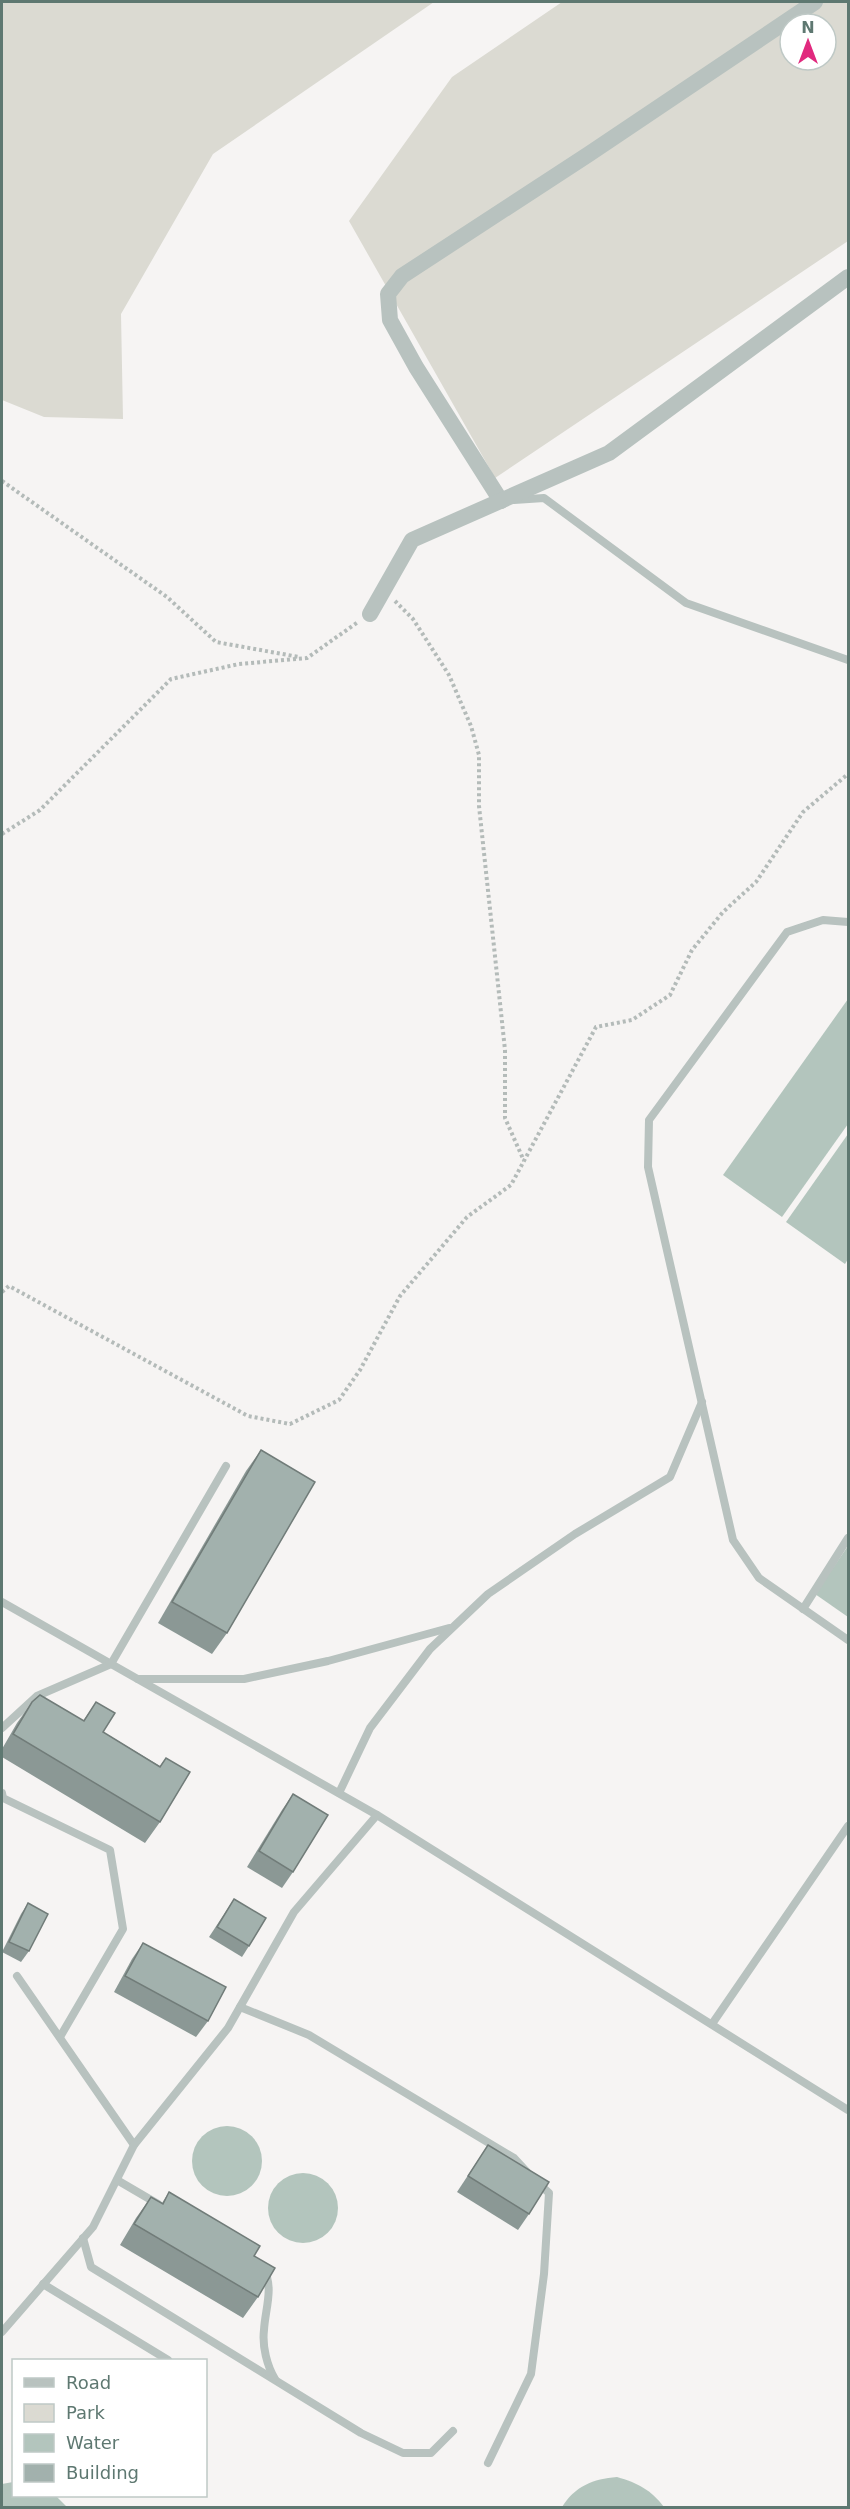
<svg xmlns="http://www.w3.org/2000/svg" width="850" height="2509" font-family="'DejaVu Sans',sans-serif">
<rect width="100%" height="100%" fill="#f6f4f3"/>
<g fill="#dbdad2" fill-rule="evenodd">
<path d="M 2,2 L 434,2 L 213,154 L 121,314 L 123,419 L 44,417 L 2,400 Z"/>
<path d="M 562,2 L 848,2 L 848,241 L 495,478 L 349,221 L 452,77 ZM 790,24 L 826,24 L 826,60 L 790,60 Z"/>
</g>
<g fill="#b3c5bd">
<path d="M 848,999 L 848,1124 L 782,1217 L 723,1175 Z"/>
<path d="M 848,1134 L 848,1259 L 845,1264 L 786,1222 Z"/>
<path d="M 848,1546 L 848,1617 L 815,1594 Z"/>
<circle cx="227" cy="2161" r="35"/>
<circle cx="303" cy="2208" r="35"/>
<path d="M 617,2477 C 638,2483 651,2490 664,2507 L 562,2507 C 575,2486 593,2479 617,2477 Z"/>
<path d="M 13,2482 L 14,2496 L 56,2496 L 67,2507 L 2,2507 L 2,2484 Z"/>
</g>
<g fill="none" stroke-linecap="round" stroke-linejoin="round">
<g stroke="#b4bbb9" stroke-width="4" stroke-dasharray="3 3" stroke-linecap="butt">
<path d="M 2,481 L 167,597 L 216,642 L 299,657"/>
<path d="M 395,601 L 413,619 L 449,675 L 471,726 L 479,755 L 479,806 L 505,1050 L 505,1118 L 524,1161"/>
<path d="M 2,834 L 40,810 L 171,679 L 239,664 L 307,658 L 358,622"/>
<path d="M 2,1292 L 9,1286 L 248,1416 L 290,1424 L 339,1400 L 360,1370 L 400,1296 L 467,1217 L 511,1185 L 596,1027 L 632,1020 L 670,995 L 692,950 L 723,912 L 756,882 L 803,812 L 848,774"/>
</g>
<g stroke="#b8c2bf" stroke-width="8">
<path d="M 514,500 L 544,498 L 686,603 L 848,660"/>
<path d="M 848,922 L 823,920 L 787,932 L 649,1120 L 648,1167 L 733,1540 L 759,1578 L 848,1640"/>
<path d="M 2,1602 L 377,1815 L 848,2110"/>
<path d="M 803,1609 L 848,1538"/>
<path d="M 138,1679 L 244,1679 L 328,1661 L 449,1628"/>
<path d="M 2,1728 L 37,1696 L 111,1664 L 226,1466"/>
<path d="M 2,1793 L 3,1798 L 110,1850 L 123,1929 L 60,2037"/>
<path d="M 339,1793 L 370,1728 L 430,1649 L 488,1594 L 575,1534 L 670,1477 L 702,1402"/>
<path d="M 17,1976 L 134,2145"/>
<path d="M 240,2007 L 309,2035 L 514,2158 L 527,2172"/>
<path d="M 712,2024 L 848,1826"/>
<path d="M 117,2180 L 158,2204"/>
<path d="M 83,2238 L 91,2267 L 361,2433 L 403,2453 L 431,2453 L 453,2431"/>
<path d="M 264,2270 C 274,2288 265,2310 264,2330 C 262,2346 267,2366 275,2379"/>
<path d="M 43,2284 L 168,2360"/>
<path d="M 2,2332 L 93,2227 L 134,2145 L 228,2028 L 294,1912 L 377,1815"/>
<path d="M 488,2463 L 531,2374 L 544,2274 L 549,2193 L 538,2183"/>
</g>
<g stroke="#b8c2bf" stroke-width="16">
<path d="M 501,501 L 416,367 L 390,320 L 388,294 L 402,276 L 589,154 L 815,2"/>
<path d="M 370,614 L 412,540 L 609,453 L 848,277"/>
</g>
</g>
<g fill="#8b9895">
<path d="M 261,1450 L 227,1633 L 212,1654 L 158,1623 L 246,1471 Z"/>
<path d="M 32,1702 L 83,1721 L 96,1702 L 103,1732 L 160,1766 L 166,1758 L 160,1822 L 145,1843 L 2,1757 L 2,1749 L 17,1723 Z"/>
<path d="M 293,1794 L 293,1872 L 282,1888 L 247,1867 L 282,1810 Z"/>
<path d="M 234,1899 L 249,1946 L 242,1957 L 209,1937 Z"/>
<path d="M 28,1903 L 29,1951 L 21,1962 L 2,1952 L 21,1914 Z"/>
<path d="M 143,1943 L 208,2021 L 196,2037 L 114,1992 L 132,1959 Z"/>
<path d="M 488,2145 L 529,2214 L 518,2230 L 457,2192 Z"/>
<path d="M 169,2192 L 254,2256 L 258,2297 L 243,2318 L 120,2245 L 136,2218 L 151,2197 L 162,2203 Z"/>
</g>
<g fill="#a2b1ad" stroke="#717c79" stroke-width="1.5">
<path d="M 261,1450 L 315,1482 L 227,1633 L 172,1602 Z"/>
<path d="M 40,1695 L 84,1721 L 96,1702 L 115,1713 L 103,1732 L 160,1767 L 166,1758 L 190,1772 L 160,1822 L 13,1734 L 32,1702 Z"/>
<path d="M 293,1794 L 328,1815 L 293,1872 L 259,1851 Z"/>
<path d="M 234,1899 L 266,1918 L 249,1946 L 217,1927 Z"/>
<path d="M 28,1903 L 48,1914 L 29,1951 L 9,1942 Z"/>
<path d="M 143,1943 L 226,1987 L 208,2021 L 125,1976 Z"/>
<path d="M 488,2145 L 549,2182 L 529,2214 L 468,2176 Z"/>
<path d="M 169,2192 L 260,2246 L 254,2256 L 275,2268 L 258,2297 L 134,2224 L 151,2197 L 163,2204 Z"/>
</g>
<rect width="850" height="2509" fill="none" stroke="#5e7871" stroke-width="6"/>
<rect x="12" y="2359" width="195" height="138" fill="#ffffff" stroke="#bfc9c6" stroke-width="1.5"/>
<rect x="24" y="2378" width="30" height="9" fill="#b8c2bf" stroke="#bfc9c6" stroke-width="1.5"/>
<text x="66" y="2389" font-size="18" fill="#5e7871">Road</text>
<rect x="24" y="2404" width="30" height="18" fill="#dbdad2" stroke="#bfc9c6" stroke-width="1.5"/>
<text x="66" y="2419" font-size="18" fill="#5e7871">Park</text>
<rect x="24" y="2434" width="30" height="18" fill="#b3c5bd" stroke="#bfc9c6" stroke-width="1.5"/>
<text x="66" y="2449" font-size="18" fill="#5e7871">Water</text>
<rect x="24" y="2464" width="30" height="18" fill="#a2b1ad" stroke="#bfc9c6" stroke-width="1.5"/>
<text x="66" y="2479" font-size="18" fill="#5e7871">Building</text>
<g transform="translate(808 42)"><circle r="28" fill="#ffffff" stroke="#bfc9c6" stroke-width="1.5"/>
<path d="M0-4.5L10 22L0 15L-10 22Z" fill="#e1297e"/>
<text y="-9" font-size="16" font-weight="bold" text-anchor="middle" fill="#5e7871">N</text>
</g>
</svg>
